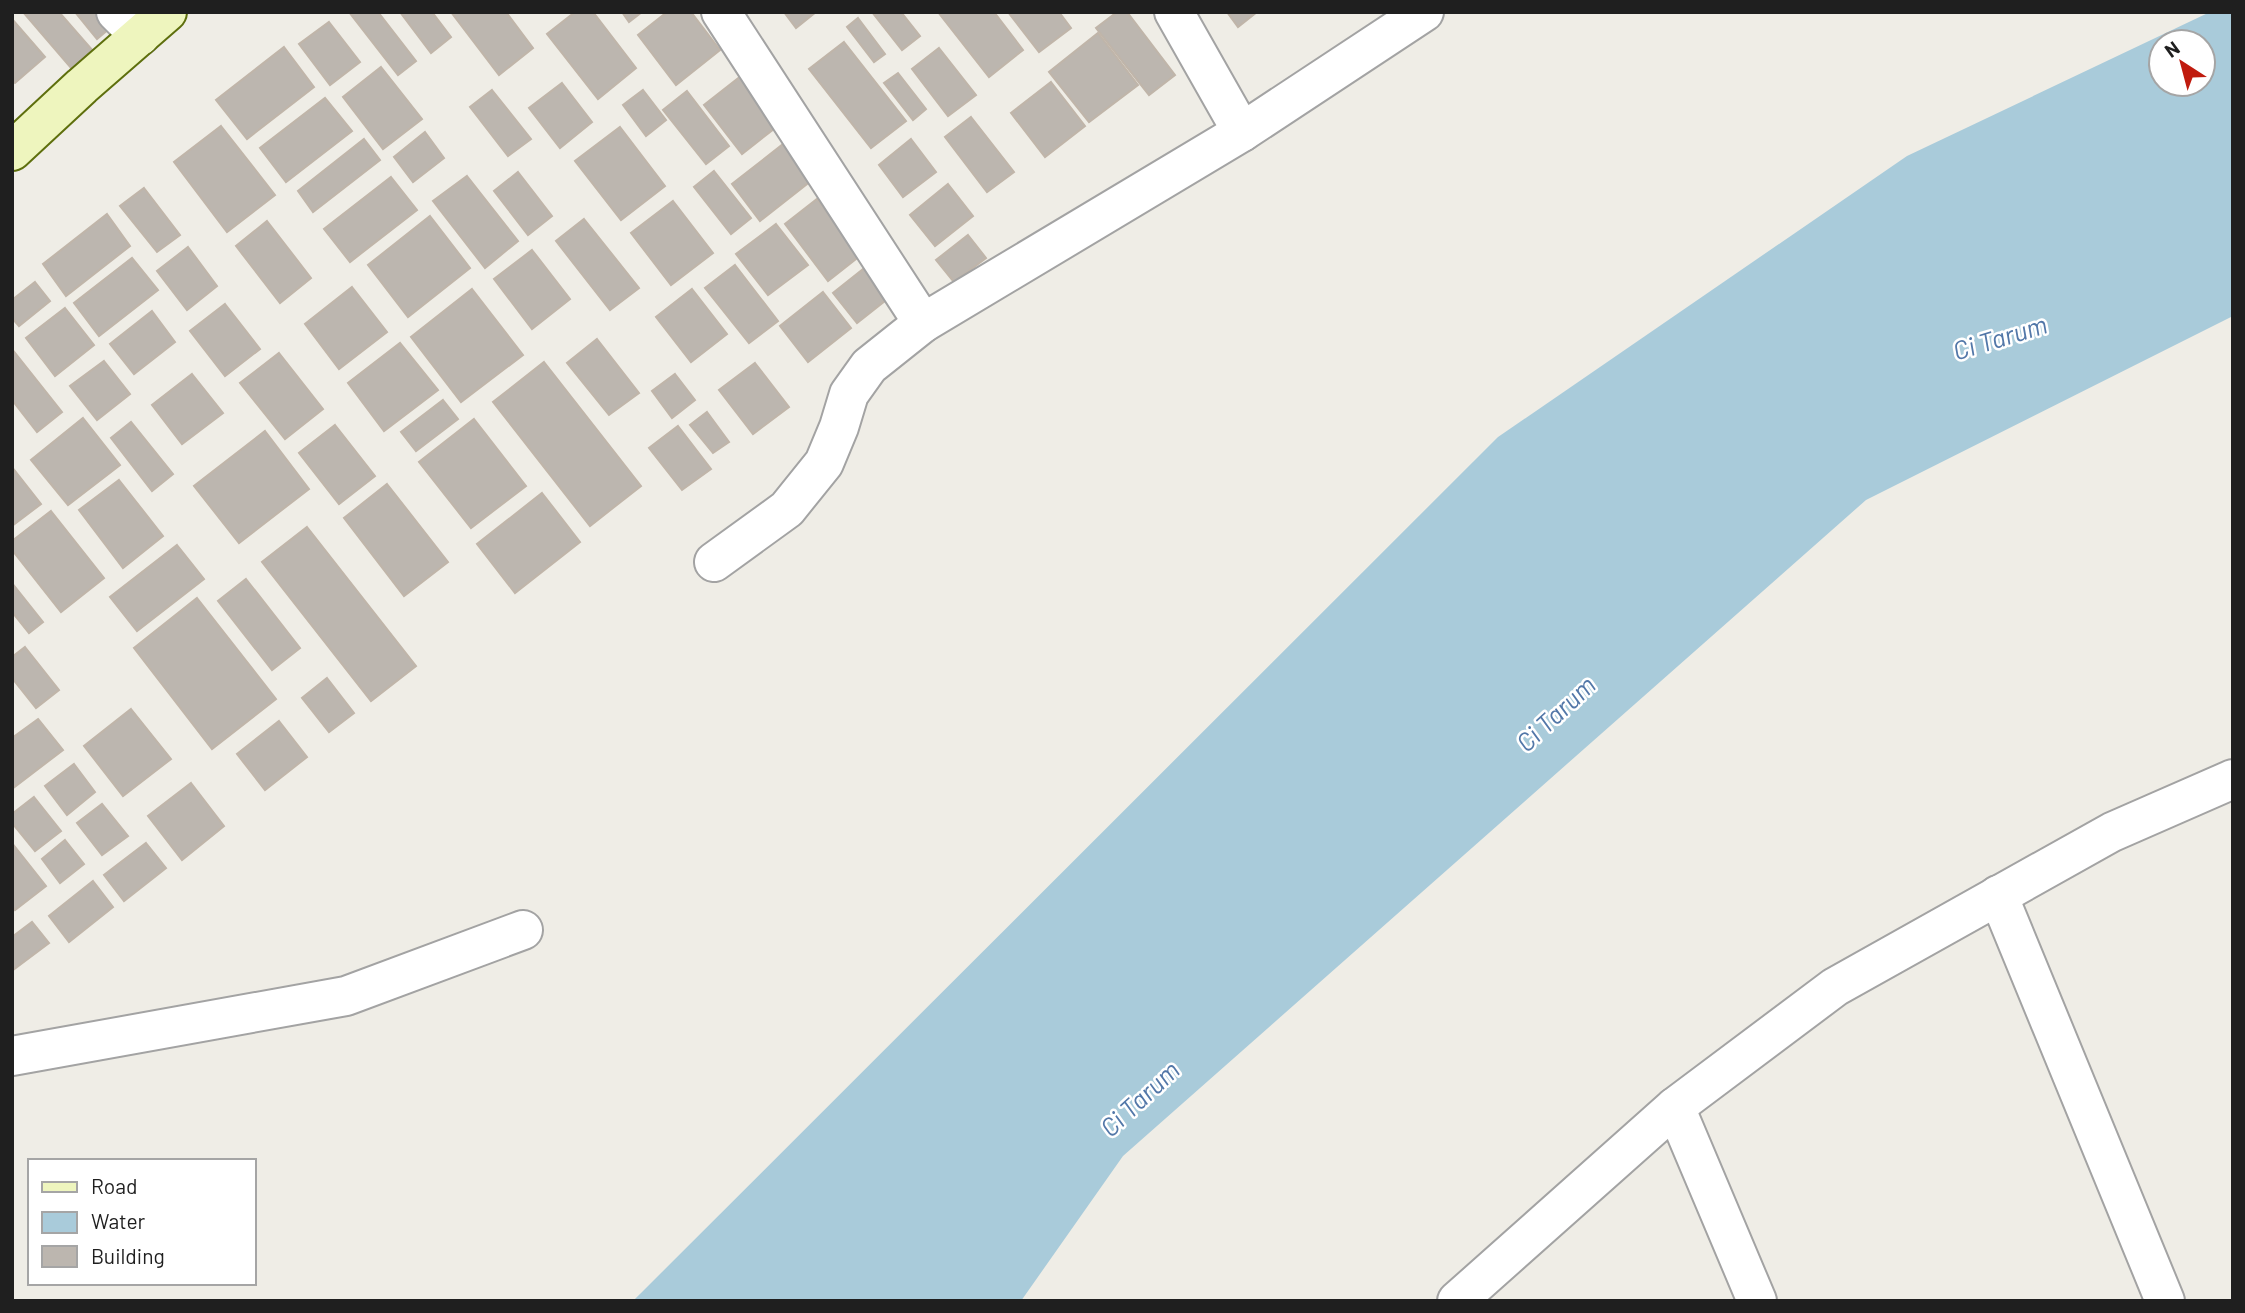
<svg xmlns="http://www.w3.org/2000/svg" width="2245" height="1313" font-family="Barlow,sans-serif">
<rect width="100%" height="100%" fill="#efede6"/>
<path fill="#a9cbda" fill-rule="evenodd" d="M 2210,12 L 2233,12 L 2233,316 L 1866,500 L 1123,1156 L 1021,1301 L 633,1301 L 1498,437 L 1907,156 ZM 2161,42 L 2203,42 L 2203,84 L 2161,84 Z"/>
<g fill="#bcb6af" stroke="#c0b5a9" stroke-width="2">
<path d="M 23,12 L 59,12 L 93,51 L 72,69 Z"/>
<path d="M 75,12 L 109,12 L 117,22 L 97,39 Z"/>
<path d="M 349,12 L 378,12 L 416,61 L 398,75 Z"/>
<path d="M 400,12 L 432,12 L 451,37 L 431,53 Z"/>
<path d="M 451,12 L 506,12 L 533,48 L 499,75 Z"/>
<path d="M 575,12 L 593,12 L 636,68 L 598,99 L 547,34 Z"/>
<path d="M 622,12 L 642,12 L 629,22 Z"/>
<path d="M 667,12 L 691,12 L 720,50 L 676,85 L 638,35 Z"/>
<path d="M 784,12 L 816,12 L 796,28 Z"/>
<path d="M 872,12 L 901,12 L 920,36 L 902,50 Z"/>
<path d="M 938,12 L 994,12 L 1023,50 L 989,77 Z"/>
<path d="M 1008,12 L 1059,12 L 1071,28 L 1039,52 Z"/>
<path d="M 1117,12 L 1127,12 L 1175,75 L 1149,95 L 1096,28 Z"/>
<path d="M 1227,12 L 1257,12 L 1238,27 Z"/>
<path d="M 858,18 L 885,54 L 874,62 L 847,27 Z"/>
<path d="M 12,19 L 45,57 L 15,83 L 12,80 Z"/>
<path d="M 329,22 L 360,62 L 330,85 L 299,44 Z"/>
<path d="M 1098,33 L 1138,85 L 1089,122 L 1049,72 Z"/>
<path d="M 844,42 L 906,121 L 871,148 L 809,69 Z"/>
<path d="M 284,47 L 314,87 L 247,139 L 216,100 Z"/>
<path d="M 939,48 L 976,95 L 948,116 L 912,69 Z"/>
<path d="M 381,67 L 422,119 L 383,149 L 343,97 Z"/>
<path d="M 898,73 L 926,109 L 913,120 L 884,83 Z"/>
<path d="M 741,76 L 779,125 L 742,154 L 704,105 Z"/>
<path d="M 1051,82 L 1085,126 L 1045,157 L 1011,113 Z"/>
<path d="M 562,83 L 592,122 L 560,148 L 529,108 Z"/>
<path d="M 492,90 L 531,139 L 508,156 L 470,107 Z"/>
<path d="M 643,90 L 666,120 L 646,136 L 623,105 Z"/>
<path d="M 687,91 L 729,146 L 706,164 L 663,110 Z"/>
<path d="M 325,98 L 352,131 L 286,182 L 260,148 Z"/>
<path d="M 971,117 L 1014,172 L 987,192 L 945,137 Z"/>
<path d="M 221,126 L 275,195 L 227,232 L 174,162 Z"/>
<path d="M 620,127 L 665,186 L 621,220 L 575,161 Z"/>
<path d="M 425,132 L 444,158 L 413,182 L 394,157 Z"/>
<path d="M 792,137 L 821,173 L 760,221 L 732,184 Z"/>
<path d="M 364,139 L 380,160 L 313,212 L 298,191 Z"/>
<path d="M 911,139 L 936,172 L 903,197 L 879,165 Z"/>
<path d="M 714,171 L 751,218 L 731,234 L 694,187 Z"/>
<path d="M 518,172 L 552,216 L 528,235 L 494,191 Z"/>
<path d="M 467,176 L 518,241 L 485,268 L 433,201 Z"/>
<path d="M 391,177 L 417,210 L 350,262 L 324,229 Z"/>
<path d="M 948,184 L 973,216 L 935,246 L 910,215 Z"/>
<path d="M 144,188 L 180,235 L 157,252 L 120,206 Z"/>
<path d="M 817,199 L 861,255 L 828,281 L 785,224 Z"/>
<path d="M 673,201 L 713,253 L 671,285 L 631,233 Z"/>
<path d="M 107,214 L 130,246 L 66,296 L 43,264 Z"/>
<path d="M 430,216 L 470,268 L 408,317 L 368,265 Z"/>
<path d="M 584,219 L 639,288 L 610,310 L 556,241 Z"/>
<path d="M 267,221 L 311,278 L 280,303 L 236,246 Z"/>
<path d="M 776,224 L 808,265 L 768,295 L 736,254 Z"/>
<path d="M 968,235 L 986,258 L 954,282 L 936,260 Z"/>
<path d="M 188,247 L 217,286 L 187,310 L 157,271 Z"/>
<path d="M 532,250 L 570,299 L 532,329 L 494,279 Z"/>
<path d="M 132,258 L 158,290 L 99,336 L 74,303 Z"/>
<path d="M 872,262 L 895,293 L 857,323 L 833,293 Z"/>
<path d="M 735,265 L 778,321 L 749,343 L 705,288 Z"/>
<path d="M 35,282 L 50,301 L 19,326 L 12,318 L 12,300 Z"/>
<path d="M 352,287 L 387,332 L 339,369 L 305,324 Z"/>
<path d="M 472,289 L 523,355 L 461,402 L 411,337 Z"/>
<path d="M 692,289 L 727,334 L 691,362 L 656,317 Z"/>
<path d="M 823,292 L 851,328 L 808,362 L 780,326 Z"/>
<path d="M 225,304 L 260,349 L 225,376 L 190,331 Z"/>
<path d="M 65,308 L 94,345 L 55,376 L 26,338 Z"/>
<path d="M 152,311 L 175,342 L 134,374 L 110,344 Z"/>
<path d="M 597,339 L 639,393 L 609,415 L 567,363 Z"/>
<path d="M 400,343 L 438,390 L 384,431 L 348,383 Z"/>
<path d="M 12,349 L 62,412 L 37,432 L 12,400 Z"/>
<path d="M 279,353 L 323,409 L 285,439 L 240,383 Z"/>
<path d="M 104,361 L 130,394 L 97,420 L 70,386 Z"/>
<path d="M 544,362 L 641,486 L 590,526 L 493,402 Z"/>
<path d="M 755,363 L 789,407 L 753,434 L 719,390 Z"/>
<path d="M 192,374 L 223,413 L 182,444 L 152,405 Z"/>
<path d="M 675,374 L 695,400 L 672,418 L 652,391 Z"/>
<path d="M 443,400 L 458,419 L 416,451 L 401,432 Z"/>
<path d="M 707,412 L 729,442 L 713,453 L 690,425 Z"/>
<path d="M 83,418 L 120,465 L 68,505 L 31,460 Z"/>
<path d="M 474,419 L 526,486 L 471,528 L 419,462 Z"/>
<path d="M 131,422 L 173,474 L 152,491 L 111,438 Z"/>
<path d="M 335,425 L 375,476 L 339,504 L 299,453 Z"/>
<path d="M 678,426 L 711,469 L 682,490 L 649,448 Z"/>
<path d="M 265,431 L 309,489 L 239,543 L 194,486 Z"/>
<path d="M 12,467 L 41,504 L 12,526 Z"/>
<path d="M 119,480 L 163,536 L 123,568 L 79,510 Z"/>
<path d="M 387,484 L 448,562 L 404,596 L 344,518 Z"/>
<path d="M 542,493 L 580,542 L 515,593 L 477,544 Z"/>
<path d="M 51,511 L 104,578 L 61,612 L 12,550 L 12,541 Z"/>
<path d="M 307,527 L 416,666 L 371,701 L 262,562 Z"/>
<path d="M 177,545 L 204,579 L 137,631 L 110,597 Z"/>
<path d="M 246,579 L 300,648 L 272,670 L 218,601 Z"/>
<path d="M 12,583 L 43,622 L 29,633 L 12,612 Z"/>
<path d="M 197,598 L 276,699 L 212,749 L 134,648 Z"/>
<path d="M 25,647 L 59,690 L 36,708 L 12,678 L 12,657 Z"/>
<path d="M 327,678 L 354,713 L 329,732 L 302,698 Z"/>
<path d="M 131,709 L 171,759 L 123,796 L 84,746 Z"/>
<path d="M 38,719 L 63,750 L 12,789 L 12,738 Z"/>
<path d="M 279,721 L 307,757 L 265,790 L 237,754 Z"/>
<path d="M 74,764 L 95,792 L 67,815 L 45,786 Z"/>
<path d="M 191,783 L 224,826 L 182,860 L 148,816 Z"/>
<path d="M 34,797 L 61,831 L 35,851 L 12,823 L 12,814 Z"/>
<path d="M 102,804 L 128,836 L 102,855 L 77,823 Z"/>
<path d="M 65,840 L 84,864 L 60,883 L 42,859 Z"/>
<path d="M 12,843 L 46,886 L 15,910 L 12,906 Z"/>
<path d="M 146,843 L 166,868 L 124,901 L 104,875 Z"/>
<path d="M 93,881 L 113,907 L 69,942 L 49,916 Z"/>
<path d="M 32,922 L 49,943 L 13,970 L 12,937 Z"/>
</g>
<g fill="none" stroke-linecap="round" stroke-linejoin="round">
<g stroke="#a3a3a3" stroke-width="42">
<g id="street">
<path d="M 116,12 L 140,36"/>
<path d="M 721,12 L 923,323"/>
<path d="M 1174,12 L 1242,132"/>
<path d="M 714,562 L 787,509 L 824,463 L 839,427 L 849,394 L 869,366 L 923,323 L 1242,132 L 1424,12"/>
<path d="M 1998,895 L 2165,1301"/>
<path d="M 12,1056 L 346,996 L 523,930"/>
<path d="M 1675,1107 L 1757,1301"/>
<path d="M 1457,1301 L 1675,1107 L 1835,987 L 2112,832 L 2233,779"/>
</g>
</g>
<g stroke="#5e6f0d" stroke-width="42">
<path id="secondary" d="M 12,151 L 82,86 L 167,12"/>
</g>
<use href="#street" stroke="#fff" stroke-width="38"/>
<use href="#secondary" stroke="#eef5be" stroke-width="38"/>
</g>
<g text-anchor="middle" stroke-width="5" stroke-linejoin="round" paint-order="stroke">
<g font-size="26" font-style="italic" fill="#5277a8" stroke="#fff">
<text transform="translate(2000 338) rotate(-17)" y="9">Ci Tarum</text>
<text transform="translate(1556 714) rotate(-43)" y="9">Ci Tarum</text>
<text transform="translate(1140 1099) rotate(-43)" y="9">Ci Tarum</text>
</g>
</g>
<rect width="2245" height="1313" fill="none" stroke="#1f1f1f" stroke-width="28"/>
<rect x="28" y="1159" width="228" height="126" fill="#ffffff" stroke="#a5a5a5" stroke-width="2"/>
<rect x="42" y="1182" width="35" height="10" fill="#eef5be" stroke="#a5a5a5" stroke-width="2"/>
<text x="91" y="1194" font-size="21" fill="#1f1f1f">Road</text>
<rect x="42" y="1212" width="35" height="21" fill="#a9cbda" stroke="#a5a5a5" stroke-width="2"/>
<text x="91" y="1229" font-size="21" fill="#1f1f1f">Water</text>
<rect x="42" y="1246" width="35" height="21" fill="#bcb6af" stroke="#a5a5a5" stroke-width="2"/>
<text x="91" y="1264" font-size="21" fill="#1f1f1f">Building</text>
<g transform="translate(2182 63) rotate(324)"><circle r="33" fill="#ffffff" stroke="#a5a5a5" stroke-width="2"/>
<path d="M0-5L12 26L0 18L-12 26Z" fill="#c01b0e"/>
<text y="-10" font-size="19" font-weight="bold" text-anchor="middle" fill="#1f1f1f">N</text>
</g>
</svg>
